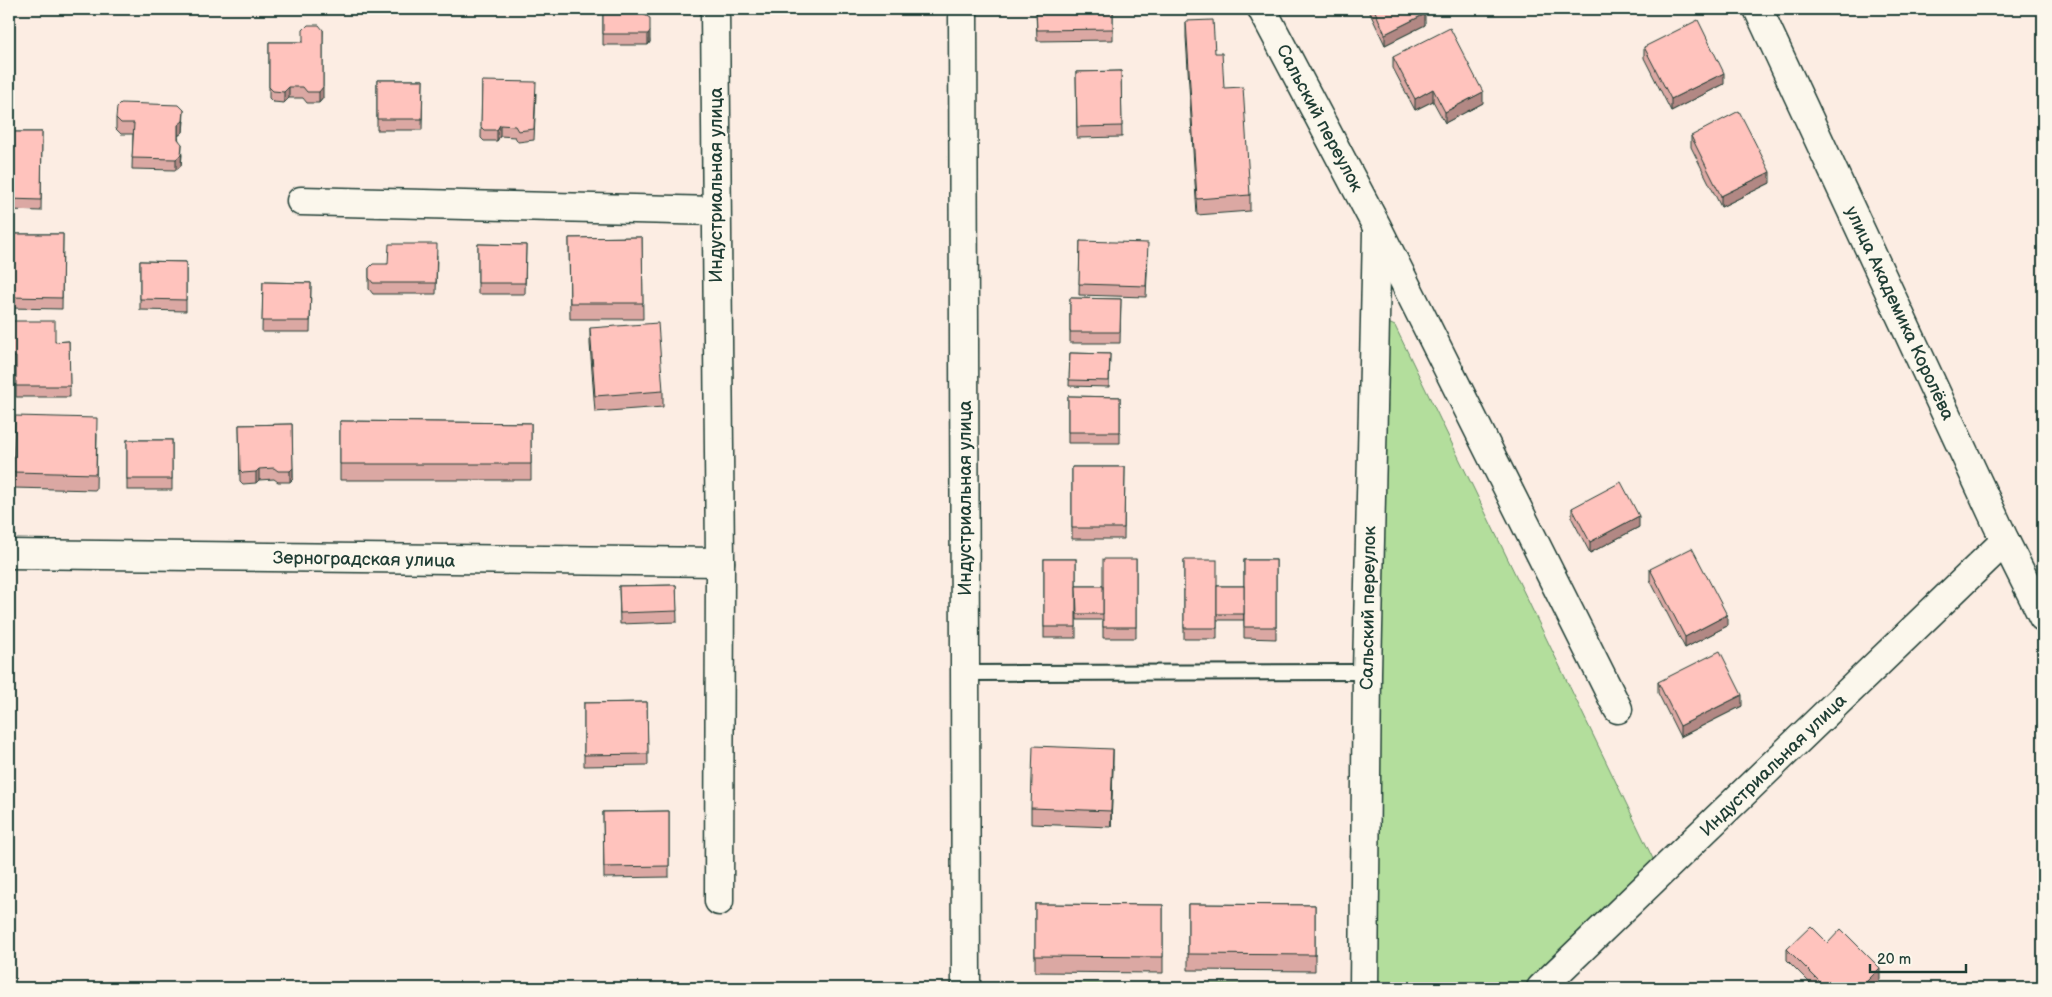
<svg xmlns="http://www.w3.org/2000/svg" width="2052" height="997" font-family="'Balsamiq Sans',sans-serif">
<rect width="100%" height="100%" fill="#fcede3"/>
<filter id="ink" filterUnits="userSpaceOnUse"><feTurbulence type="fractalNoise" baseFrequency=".02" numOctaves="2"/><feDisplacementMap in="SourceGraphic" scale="10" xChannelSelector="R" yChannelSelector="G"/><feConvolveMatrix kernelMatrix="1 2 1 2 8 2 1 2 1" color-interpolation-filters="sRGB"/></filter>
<g filter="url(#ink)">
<g fill="#b3de9c" stroke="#698e68">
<path d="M 1382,320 L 1395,326 L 1656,865 L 1527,988 L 1377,988 Z"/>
<path d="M 1021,983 L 1326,984 L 1326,988 L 1021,988 Z"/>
</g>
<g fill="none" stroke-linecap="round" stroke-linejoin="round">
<g stroke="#1f3d34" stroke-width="18">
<path id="service" d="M 966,673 L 1367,672"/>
</g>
<g stroke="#1f3d34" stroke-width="31">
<g id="minor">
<path d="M 715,9 L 720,562 L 719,901"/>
<path d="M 963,9 L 966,988"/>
<path d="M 1262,9 L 1377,227 L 1618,709"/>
<path d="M 1758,9 L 2005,541 L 2043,617"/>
<path d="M 301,201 L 716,211"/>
<path d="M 9,554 L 720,562"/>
<path d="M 1364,988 L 1367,672 L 1377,232"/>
<path d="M 1541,988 L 2005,541"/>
</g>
</g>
<use href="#service" stroke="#fbf7ec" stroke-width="14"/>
<use href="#minor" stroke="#fbf7ec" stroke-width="28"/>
</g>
<g fill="#dba8a3" stroke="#1f3d34">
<path d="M 603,9 L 649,9 L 646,11 L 646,15 L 650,42 L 648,45 L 603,45 Z"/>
<path d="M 1036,9 L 1113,9 L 1113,40 L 1037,41 Z"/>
<path d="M 1368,9 L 1423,9 L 1425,25 L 1385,45 Z"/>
<path d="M 1186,21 L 1215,53 L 1250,195 L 1250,211 L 1197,215 L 1186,37 Z"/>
<path d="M 269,42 L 303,42 L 323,98 L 319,103 L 307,103 L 303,98 L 289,98 L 284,103 L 273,102 L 269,98 Z"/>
<path d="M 1644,47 L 1724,84 L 1671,111 L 1644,58 Z"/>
<path d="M 1393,57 L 1483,103 L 1445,123 L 1433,101 L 1415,110 L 1393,68 Z"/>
<path d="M 1121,71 L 1122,137 L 1077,138 L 1076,72 Z"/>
<path d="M 377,80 L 423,80 L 422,130 L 377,130 Z"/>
<path d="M 482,81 L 536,93 L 534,140 L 518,142 L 515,137 L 500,136 L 497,141 L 484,141 L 481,138 Z"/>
<path d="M 116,118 L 184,121 L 183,132 L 178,136 L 182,155 L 181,166 L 176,170 L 132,169 L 133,134 L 121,134 L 116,129 Z"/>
<path d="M 9,132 L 42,132 L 41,211 L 9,210 Z"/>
<path d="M 1691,136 L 1770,183 L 1721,207 L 1691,147 Z"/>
<path d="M 9,234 L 63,234 L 62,309 L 9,308 Z"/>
<path d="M 642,237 L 643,319 L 570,319 L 569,238 Z"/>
<path d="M 1080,241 L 1148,254 L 1146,297 L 1079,295 Z"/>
<path d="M 478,244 L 526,245 L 525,294 L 478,294 Z"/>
<path d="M 437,255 L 436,294 L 373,294 L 369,289 L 369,268 L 388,264 Z"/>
<path d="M 140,261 L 186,262 L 186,311 L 140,310 Z"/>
<path d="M 263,282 L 311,283 L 310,332 L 262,332 Z"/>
<path d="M 1070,298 L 1121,299 L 1120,343 L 1070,343 Z"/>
<path d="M 9,321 L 55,342 L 69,341 L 70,397 L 16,397 L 16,368 L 9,368 Z"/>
<path d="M 590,328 L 663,391 L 663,407 L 595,412 L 590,344 Z"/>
<path d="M 1070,353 L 1110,354 L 1109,387 L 1069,386 Z"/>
<path d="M 1068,396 L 1120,397 L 1120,443 L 1068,443 Z"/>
<path d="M 340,421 L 531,423 L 531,480 L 340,480 Z"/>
<path d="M 292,424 L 293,479 L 290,482 L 278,482 L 274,479 L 259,480 L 256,483 L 243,484 L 240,481 L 239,425 Z"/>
<path d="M 97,434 L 96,490 L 13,488 L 13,472 Z"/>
<rect x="127" y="440" width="45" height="50"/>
<path d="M 1072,467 L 1125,467 L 1124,539 L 1072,539 Z"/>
<path d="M 1572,508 L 1639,527 L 1590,553 L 1572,519 Z"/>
<rect x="1044" y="559" width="32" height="79"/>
<path d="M 1136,559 L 1136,638 L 1103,638 L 1103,620 L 1077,620 L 1076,586 L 1103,586 Z"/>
<path d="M 1184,560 L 1217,586 L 1244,586 L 1244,620 L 1217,620 L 1217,639 L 1184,639 Z"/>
<path d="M 1244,560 L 1276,560 L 1276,639 L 1244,638 Z"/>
<path d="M 1650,569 L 1727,626 L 1685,648 L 1650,580 Z"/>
<path d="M 676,585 L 677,622 L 620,624 L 619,586 Z"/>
<path d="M 1658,682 L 1742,706 L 1680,737 L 1658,693 Z"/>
<path d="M 647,702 L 648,765 L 584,766 L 584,703 Z"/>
<path d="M 1113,765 L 1111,827 L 1031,824 L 1031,808 Z"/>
<path d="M 669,811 L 669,877 L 604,878 L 603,812 Z"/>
<path d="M 1035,904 L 1163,905 L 1163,973 L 1035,972 Z"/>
<path d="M 1188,904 L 1315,905 L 1315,971 L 1188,970 Z"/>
<path d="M 1787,949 L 1880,980 L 1871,988 L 1815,988 L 1787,960 Z"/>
</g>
<g fill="#b28884" stroke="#1f3d34">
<path d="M 1425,14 L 1425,25 L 1385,45 L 1385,34 Z"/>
<path d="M 323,30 L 323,98 L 319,103 L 319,92 Z"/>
<path d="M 650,31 L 650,42 L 648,45 L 648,34 Z"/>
<path d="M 1724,73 L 1724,84 L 1671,111 L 1671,99 Z"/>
<path d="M 289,87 L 289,98 L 284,103 L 284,92 Z"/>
<path d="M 1433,89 L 1433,101 L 1415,110 L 1415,99 Z"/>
<path d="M 1483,92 L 1483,103 L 1445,123 L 1445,112 Z"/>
<path d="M 184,110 L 183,132 L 178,136 L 178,125 Z"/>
<path d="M 500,125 L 500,136 L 497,141 L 497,130 Z"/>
<path d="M 182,144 L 181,166 L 176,170 L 176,159 Z"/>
<path d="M 1770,172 L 1770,183 L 1721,207 L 1721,196 Z"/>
<path d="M 293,468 L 293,479 L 290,482 L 290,471 Z"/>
<path d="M 259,469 L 259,480 L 256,483 L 256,472 Z"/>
<path d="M 1639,516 L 1639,527 L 1590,553 L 1590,542 Z"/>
<path d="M 1727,615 L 1727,626 L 1685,648 L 1685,637 Z"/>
<path d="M 1742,695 L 1742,706 L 1680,737 L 1680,726 Z"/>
<path d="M 1113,749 L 1113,765 L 1111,827 L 1111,811 Z"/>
<path d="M 1880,968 L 1880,980 L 1871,988 L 1860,988 Z"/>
</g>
<g fill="#ffc3bd" stroke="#1f3d34">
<path d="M 603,9 L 645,9 L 645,15 L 650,18 L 650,31 L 648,34 L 603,34 Z"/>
<path d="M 1036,9 L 1113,9 L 1113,29 L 1037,30 Z"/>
<path d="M 1374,9 L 1423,9 L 1425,14 L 1385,34 Z"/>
<path d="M 1213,20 L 1215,53 L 1222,53 L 1224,88 L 1243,87 L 1250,195 L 1197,199 L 1186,21 Z"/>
<path d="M 1698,20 L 1724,73 L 1671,99 L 1644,47 Z"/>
<path d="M 308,25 L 319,25 L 323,30 L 323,87 L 319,92 L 307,92 L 303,87 L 289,87 L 284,92 L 273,91 L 269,87 L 269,42 L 303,42 L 303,30 Z"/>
<path d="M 1450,28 L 1483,92 L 1445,112 L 1433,89 L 1415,99 L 1393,57 Z"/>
<path d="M 1121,71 L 1122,126 L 1077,127 L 1076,72 Z"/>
<path d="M 377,80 L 423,80 L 422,119 L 377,119 Z"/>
<path d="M 482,81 L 536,82 L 534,129 L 518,131 L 515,126 L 500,125 L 497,130 L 484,130 L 481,127 Z"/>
<path d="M 121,103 L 179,105 L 184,110 L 183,121 L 178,125 L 178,139 L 182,144 L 181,155 L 176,159 L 132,158 L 134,123 L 121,123 L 116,118 L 117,107 Z"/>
<path d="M 1739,111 L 1770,172 L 1721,196 L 1691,136 Z"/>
<path d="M 9,132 L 42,132 L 41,200 L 9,199 Z"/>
<path d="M 9,234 L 63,234 L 62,298 L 9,297 Z"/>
<path d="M 642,237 L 643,303 L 570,303 L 569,238 Z"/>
<path d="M 1080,241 L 1148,243 L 1146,286 L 1079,284 Z"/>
<path d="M 389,244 L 437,244 L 436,283 L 373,283 L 369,278 L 369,268 L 373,264 L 388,264 Z"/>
<path d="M 478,244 L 526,245 L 525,283 L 478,283 Z"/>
<path d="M 140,261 L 186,262 L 186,300 L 140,299 Z"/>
<path d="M 263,282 L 311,283 L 310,321 L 262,321 Z"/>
<path d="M 1070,298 L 1121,299 L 1120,332 L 1070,332 Z"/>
<path d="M 9,321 L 55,321 L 55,342 L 69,341 L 70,386 L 16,386 L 16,357 L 9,357 Z"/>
<path d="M 658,323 L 663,391 L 595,396 L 590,328 Z"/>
<path d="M 1070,353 L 1110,354 L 1109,381 L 1069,380 Z"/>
<path d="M 1068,396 L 1120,397 L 1120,432 L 1068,432 Z"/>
<path d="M 15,416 L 97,418 L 96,474 L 13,472 Z"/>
<path d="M 340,421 L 531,423 L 531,464 L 340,464 Z"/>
<path d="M 292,424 L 293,468 L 290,471 L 278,471 L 274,468 L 259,469 L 256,472 L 243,473 L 240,470 L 239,425 Z"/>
<rect x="127" y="440" width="45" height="39"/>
<path d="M 1072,467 L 1125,467 L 1124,528 L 1072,528 Z"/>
<path d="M 1621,482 L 1639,516 L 1590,542 L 1572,508 Z"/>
<path d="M 1692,548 L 1727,615 L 1685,637 L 1650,569 Z"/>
<rect x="1044" y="559" width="32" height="68"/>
<rect x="1103" y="559" width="33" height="68"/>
<rect x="1184" y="560" width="33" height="68"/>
<rect x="1244" y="560" width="32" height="67"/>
<path d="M 676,585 L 677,611 L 620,613 L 619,586 Z"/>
<path d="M 1076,586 L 1103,586 L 1103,614 L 1077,614 Z"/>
<rect x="1217" y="586" width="27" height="28"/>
<path d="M 1720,651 L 1742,695 L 1680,726 L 1658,682 Z"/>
<path d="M 647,702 L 648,754 L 584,755 L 584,703 Z"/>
<path d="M 1033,746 L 1113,749 L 1111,811 L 1031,808 Z"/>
<path d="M 669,811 L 669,866 L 604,867 L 603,812 Z"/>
<path d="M 1035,904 L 1163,905 L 1163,957 L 1035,956 Z"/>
<path d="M 1188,904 L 1315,905 L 1315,955 L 1188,954 Z"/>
<path d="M 1811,926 L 1828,943 L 1841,929 L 1880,968 L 1860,988 L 1826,988 L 1787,949 Z"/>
</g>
</g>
<g text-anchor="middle" stroke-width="5" stroke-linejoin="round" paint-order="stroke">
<g font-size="18" fill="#1f3d34" stroke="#fbf7ec">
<text transform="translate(1320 118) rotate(62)" y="6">Сальский переулок</text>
<text transform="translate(716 185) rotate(-90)" y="6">Индустриальная улица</text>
<text transform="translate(1900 313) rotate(65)" y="6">улица Академика Королёва</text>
<text transform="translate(965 498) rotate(-90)" y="6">Индустриальная улица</text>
<text transform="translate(364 559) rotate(1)" y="6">Зерноградская улица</text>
<text transform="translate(1368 608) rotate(-89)" y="6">Сальский переулок</text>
<text transform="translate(1773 765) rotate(-44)" y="6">Индустриальная улица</text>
</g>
</g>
<rect width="2052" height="997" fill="none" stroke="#fbf7ec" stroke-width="30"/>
<rect x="15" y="15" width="2022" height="967" fill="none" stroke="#1f3d34" stroke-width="2" filter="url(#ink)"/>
<path d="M1870 964v8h96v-8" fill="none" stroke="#1f3d34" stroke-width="2.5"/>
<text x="1877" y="964" font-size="15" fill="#1f3d34" stroke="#fbf7ec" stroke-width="4" paint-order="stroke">20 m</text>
</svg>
